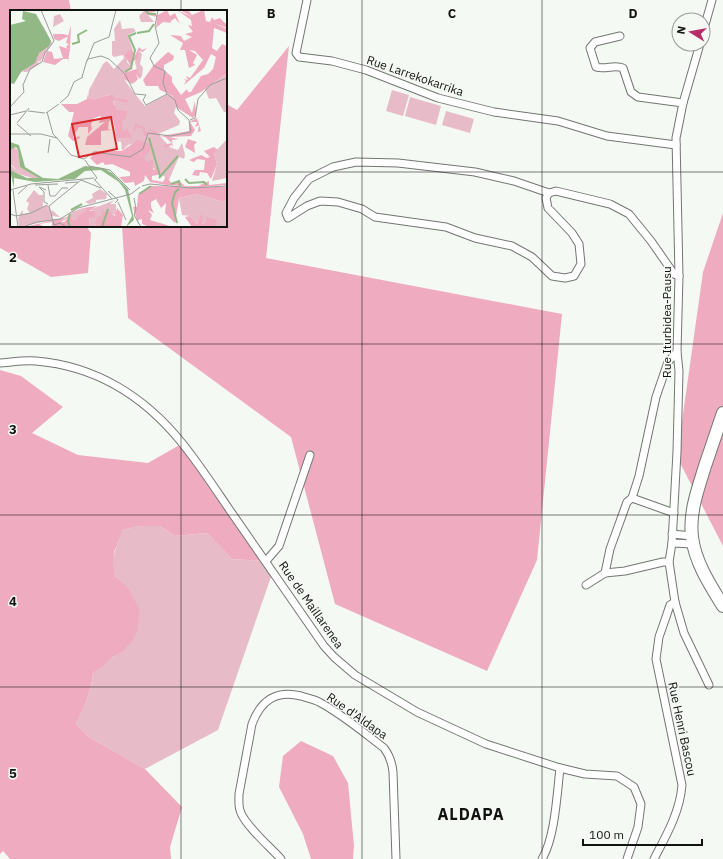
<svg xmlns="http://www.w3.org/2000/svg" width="723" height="859" font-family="'IBM Plex Sans',sans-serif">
<rect width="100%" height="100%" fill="#f5f9f4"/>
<g fill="#e7bcc8">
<path d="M 392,90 L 409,95 L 403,116 L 386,111 Z"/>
<path d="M 410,97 L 441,106 L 436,125 L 405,116 Z"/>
<path d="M 446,111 L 474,119 L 470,133 L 442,125 Z"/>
<path d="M 138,526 L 160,526 L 175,536 L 207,533 L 232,559 L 266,561 L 273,571 L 218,730 L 145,769 L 89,737 L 76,724 C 85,706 91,693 93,673 C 103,666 111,657 122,652 L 128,588 C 124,585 119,581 116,577 C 107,565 118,542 123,530 Z"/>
</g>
<g fill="#efabc0">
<path d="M 0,0 L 69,0 L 71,11 L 11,11 L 11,226 L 86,226 L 91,233 L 88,273 L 51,277 L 0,248 Z"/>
<path d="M 289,46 L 266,258 L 562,314 L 537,560 L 487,671 L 335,604 L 291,437 L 128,318 L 122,226 L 226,226 L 226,104 L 237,110 Z"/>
<path d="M 723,213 L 723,546 L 677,457 L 703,272 Z"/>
<path d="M 0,370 L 21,376 L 63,407 L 32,433 L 78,455 L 148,463 L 183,443 L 266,561 L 232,559 L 207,533 L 175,536 L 160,526 L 138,526 L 123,530 L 114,552 L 113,567 L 115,576 L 128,588 L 140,610 L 137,632 L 132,641 L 122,652 L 113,657 L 103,666 L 93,673 C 91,693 85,706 76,724 L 89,737 L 145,769 L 182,807 L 170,847 L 171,859 L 10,859 L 3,851 L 0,854 Z"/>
<path d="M 301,741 L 333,756 L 348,783 L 354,846 L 353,859 L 311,859 L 303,834 L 279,787 L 283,756 Z"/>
</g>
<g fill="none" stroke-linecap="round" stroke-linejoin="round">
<g stroke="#727671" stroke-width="9">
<g id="street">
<path d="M 307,0 L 296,53 L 299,57 L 332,61 L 366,70 L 438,98 L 494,112 L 558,121 L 607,136 L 676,145"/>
<path d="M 703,32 L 712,0"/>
<path d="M 620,36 L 595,42 L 590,48 L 596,67 C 606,70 614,64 623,68 L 631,92 L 638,97 L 683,103"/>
<path d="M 700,44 L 683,103 L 676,138 L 679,276 L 677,352 L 679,371 L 677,452 L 672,543 L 669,562 L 675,602 L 684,633 L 709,685"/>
<path d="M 549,193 L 546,198 L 548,208 L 572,233 L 579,244 L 581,264 L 574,276 L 565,278 L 552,276 L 532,257 L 512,246 L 475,238 L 446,227 L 375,217 L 362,209 L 338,202 L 320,201 L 307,206 L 288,218 L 286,213 L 294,198 L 309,179 L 333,167 L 356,162 L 398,163 L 475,172 L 514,181 L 549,193 L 556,191 L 610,204 L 629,214 L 651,241 L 674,274 L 679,276"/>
<path d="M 0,363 C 12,362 25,360 36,361 C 96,366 145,397 182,443 C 199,464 214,487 229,509 C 261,555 292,600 324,646 L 334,657 L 355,675 L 417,712 L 486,744 L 560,768 L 585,774 L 617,776 L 634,787 L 641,804 L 638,827 L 627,859"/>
<path d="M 632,498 L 674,513"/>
<path d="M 672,534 L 692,536"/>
<path d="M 672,543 L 693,544"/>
<path d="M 266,561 L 279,546 L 310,455"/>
<path d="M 605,573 L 610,549 L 627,502 L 632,498 L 639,476 L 656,397 L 668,362 L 677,352"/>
<path d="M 586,585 L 605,573 L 625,571 L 663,562 L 669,562"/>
<path d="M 281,859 C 271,848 246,826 241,813 C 238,807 239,801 239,794 L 252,724 C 261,700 276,690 301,696 C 307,698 314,699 319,702 C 342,714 363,732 384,748 C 390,756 392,762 393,772 L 396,859"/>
<path d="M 542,859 C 555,838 557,794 560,768"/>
<path d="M 654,859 C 666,836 680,812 682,785 L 656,659 L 659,637 L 666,617 L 670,605 L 675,602"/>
</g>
</g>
<g stroke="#727671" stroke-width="14">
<path id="primary" d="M 723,413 C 717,431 711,448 705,466 C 698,489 689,512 692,537 C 695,562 710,585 723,606"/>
</g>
<use href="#street" stroke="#fff" stroke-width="7"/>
<use href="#primary" stroke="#fff" stroke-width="12"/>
</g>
<path fill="none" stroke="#121311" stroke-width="1" stroke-opacity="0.55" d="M 181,0 L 181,11M 362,0 L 362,859M 542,0 L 542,859M 0,172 L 11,172M 226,172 L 723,172M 181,226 L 181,859M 0,344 L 723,344M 0,515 L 723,515M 0,687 L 723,687"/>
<g text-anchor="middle" stroke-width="3" stroke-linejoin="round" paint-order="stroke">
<g font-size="12" fill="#121311" stroke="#f5f9f4">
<text transform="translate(415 76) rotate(19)" y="4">Rue Larrekokarrika</text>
<text transform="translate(667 322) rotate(-90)" y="4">Rue Iturbidea-Pausu</text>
<text transform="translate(311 605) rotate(55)" y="4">Rue de Maillarenea</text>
<text transform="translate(357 716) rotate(35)" y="4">Rue d'Aldapa</text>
<text transform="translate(682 729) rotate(78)" y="4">Rue Henri Bascou</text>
</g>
<g font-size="16" font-weight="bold" letter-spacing="1" fill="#121311" stroke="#f5f9f4">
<text x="471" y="820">ALDAPA</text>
</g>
</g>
<g transform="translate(10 10)">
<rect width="217" height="217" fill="#f5f9f4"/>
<path d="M 135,0 L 148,0 L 138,5 L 144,12 L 131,12 L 129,6 ZM 50,4 L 54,11 L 43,17 L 44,6 ZM 110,10 L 112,19 L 123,18 L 126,21 L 118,25 L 123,41 L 119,42 L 117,52 L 123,59 L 113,63 L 114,69 L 124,83 L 135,96 L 158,84 L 163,86 L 166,97 L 164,103 L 170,111 L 169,115 L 148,124 L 161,138 L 168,140 L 172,133 L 175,145 L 174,149 L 169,147 L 168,149 L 159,170 L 142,157 L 128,152 L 125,133 L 118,135 L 112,141 L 111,132 L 107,131 L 120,121 L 113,121 L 101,84 L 87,89 L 78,88 L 79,80 L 93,54 L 97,51 L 104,59 L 114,48 L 113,45 L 104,47 L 102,45 L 102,31 L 105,31 L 104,19 ZM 33,16 L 42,33 L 30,52 L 28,50 L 29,54 L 17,62 L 13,62 L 16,57 L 25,53 ZM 129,41 L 132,44 L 130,54 L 133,58 L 132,66 L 129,69 L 125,52 ZM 217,63 L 216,70 L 217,102 L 214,102 L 206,88 L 199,89 L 195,79 ZM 217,129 L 217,168 L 202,171 L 207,154 L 204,143 ZM 3,137 L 8,140 L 10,157 L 28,166 L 28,170 L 0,161 L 0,155 L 11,163 L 0,154 L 0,140 ZM 90,179 L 97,184 L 96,189 L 86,190 L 86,192 L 79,194 L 75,192 L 83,188 L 82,184 ZM 24,180 L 29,185 L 33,185 L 33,196 L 30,198 L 38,195 L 41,202 L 42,200 L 50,207 L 42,206 L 42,210 L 9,217 L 8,209 L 12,200 L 13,204 L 20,203 L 17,199 L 19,193 L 16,191 ZM 187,184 L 214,192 L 217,186 L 217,217 L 206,217 L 196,208 L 195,213 L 192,214 L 191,205 L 187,214 L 180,206 L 172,205 L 169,188 ZM 105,190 L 100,194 L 106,194 L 106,205 L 92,201 L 92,206 L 84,217 L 80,217 L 79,208 L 85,201 L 79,200 ZM 73,198 L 78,200 L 68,209 L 62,210 L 61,207 L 51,212 L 62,202 Z" fill="#e7bcc8"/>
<path d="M 157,0 L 160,6 L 165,3 L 169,12 L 175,14 L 168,12 L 165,8 L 160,12 L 162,13 L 153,12 L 146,18 L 147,7 L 139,5 L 148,5 ZM 167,0 L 182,7 L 172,1 L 178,0 L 182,5 L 194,0 L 196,11 L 200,12 L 202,7 L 204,10 L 210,8 L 217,15 L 217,18 L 204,13 L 217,19 L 217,23 L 204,18 L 202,38 L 207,41 L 212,34 L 217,36 L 217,63 L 191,82 L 175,89 L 182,103 L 185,91 L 186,104 L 183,108 L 166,97 L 163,86 L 150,80 L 148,76 L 136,76 L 133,70 L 143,56 L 158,42 L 164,46 L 163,50 L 154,55 L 154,60 L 162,67 L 162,72 L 171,85 L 177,79 L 178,82 L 181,82 L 191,66 L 198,64 L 203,59 L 206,47 L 201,44 L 194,58 L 174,75 L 176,71 L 174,69 L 178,70 L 176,66 L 180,68 L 193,50 L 185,41 L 179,40 L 187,45 L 183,53 L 185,55 L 179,58 L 175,40 L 170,40 L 173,33 L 160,25 L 171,26 L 174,31 L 182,27 L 175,24 L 183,22 L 178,15 L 182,16 L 181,10 ZM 61,15 L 60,39 L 58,52 L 58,49 L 53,49 L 45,55 L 33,52 L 37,41 L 42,42 L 44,49 L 53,48 L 49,36 L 59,39 L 56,37 L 59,34 L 56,33 ZM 43,24 L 54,24 L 59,26 L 49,31 L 44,29 ZM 129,37 L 132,40 L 137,38 L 133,42 L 129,41 L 128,48 L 121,53 L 121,57 L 115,45 L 119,40 L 123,41 L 124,48 ZM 127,59 L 131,67 L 129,68 L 126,64 L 128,69 L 125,72 L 122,74 L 114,69 L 113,63 ZM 77,84 L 78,88 L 86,89 L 102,84 L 105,88 L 119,90 L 116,93 L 104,89 L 103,92 L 107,100 L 117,101 L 116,109 L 112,110 L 113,121 L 118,119 L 122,128 L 110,128 L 107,131 L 103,109 L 99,111 L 98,119 L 101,120 L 91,121 L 91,135 L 75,135 L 77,127 L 95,112 L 89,113 L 91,106 L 84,108 L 81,114 L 82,119 L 78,124 L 78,117 L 69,117 L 66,122 L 63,123 L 63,127 L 64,129 L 69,126 L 70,128 L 63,131 L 58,126 L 64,102 L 59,102 L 51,94 L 67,94 L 77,89 ZM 187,108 L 191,121 L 188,122 L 189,115 L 185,117 L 187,112 L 180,112 L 185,120 L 181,126 L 159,127 L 169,129 L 162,130 L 163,140 L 162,135 L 154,138 L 154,135 L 162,133 L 155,127 L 140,124 L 134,126 L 133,119 L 127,117 L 123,122 L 125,113 L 136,118 L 134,120 L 138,123 L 144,122 L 136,118 L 143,120 L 151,126 L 179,121 L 179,112 ZM 178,129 L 187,132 L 184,135 L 185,143 L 175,137 ZM 128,130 L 140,134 L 140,141 L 134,147 L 135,150 L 139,152 L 143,149 L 143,160 L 148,158 L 151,164 L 142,166 L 142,170 L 153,172 L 156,166 L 162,174 L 169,171 L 175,176 L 188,176 L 199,171 L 199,175 L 217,173 L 217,175 L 189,177 L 157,175 L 140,172 L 135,165 L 134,171 L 125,176 L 124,172 L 115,173 L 109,167 L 120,166 L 120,162 L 102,154 L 95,155 L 93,152 L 87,155 L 80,148 L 86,141 L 112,141 ZM 204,137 L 208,140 L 204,143 L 207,154 L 201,169 L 197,163 L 190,162 L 189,166 L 182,165 L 185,160 L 194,160 L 195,150 L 187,149 L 184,152 L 179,150 L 191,145 L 197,148 L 200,147 L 194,141 ZM 141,176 L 217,177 L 217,188 L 214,192 L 187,184 L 169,188 L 165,213 L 155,203 L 156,193 L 151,198 L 146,189 L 141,192 L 141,197 L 144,203 L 138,200 L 142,205 L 140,210 L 160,216 L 137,216 L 132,214 L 132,209 L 128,210 L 128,214 L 123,197 L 127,197 L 128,185 ZM 87,196 L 79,201 L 85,201 L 85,207 L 79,208 L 80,217 L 42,217 L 42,212 L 29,214 L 35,217 L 15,217 L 56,207 L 51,212 L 54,212 L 61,206 L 62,210 L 67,209 L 68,206 L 77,200 L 73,198 ZM 107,198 L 113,205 L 111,217 L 85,217 L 87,207 L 92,206 L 92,199 L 94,202 L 97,200 L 105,206 ZM 191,204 L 193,206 L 192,214 L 195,213 L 196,207 L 204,209 L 207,210 L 206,217 L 182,217 L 175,207 L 180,206 L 187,214 Z" fill="#efabc0"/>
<path d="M 13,1 L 26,4 L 41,31 L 39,36 L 29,43 L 25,53 L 11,62 L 4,74 L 0,73 L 0,15 L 16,11 L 12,9 ZM 0,132 L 9,135 L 15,157 L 33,168 L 48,169 L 75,156 L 93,158 L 102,163 L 118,179 L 124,210 L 116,217 L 122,206 L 115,180 L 109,172 L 91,160 L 75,161 L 65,169 L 25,172 L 4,168 L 4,178 L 0,160 L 17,168 L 29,168 L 10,157 L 8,140 L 6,137 L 0,140 Z" fill="#91b885"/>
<path fill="none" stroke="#91b885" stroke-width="2" d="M 135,0 L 139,4 L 146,4M 127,23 L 139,21 L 144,14M 62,34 L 69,32 L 68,25 L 77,20M 115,62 L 121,58 L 125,40 L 119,26 L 126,23M 139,128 L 150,166M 149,168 L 168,146M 175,169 L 179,173 L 194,172 L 197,175M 161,174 L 169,171 L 170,176M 129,184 L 141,176M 61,200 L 72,194M 60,204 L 58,211 L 60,217M 167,213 L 162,193 L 165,182 L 169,179M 92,217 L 98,199"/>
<path fill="none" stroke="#9a9d99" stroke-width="1" d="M 148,0 L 145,16 L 149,33 L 140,48 L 144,56 L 155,61 L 153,73 L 157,84 L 165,90 L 168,100 L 179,110M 78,49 L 91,46 L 99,49 L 115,64 L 125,84 L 136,85 L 133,90 L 136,95 L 157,84M 77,51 L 84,33 L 99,27 L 106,0M 72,67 L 77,50M 50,93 L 58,86 L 64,72 L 73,67M 0,97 L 14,82 L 13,75 L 20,59 L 32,52 L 35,43 L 44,31 L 31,0M 18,101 L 35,103M 37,102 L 43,124 L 47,128M 36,103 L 49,94M 0,105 L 16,101M 180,110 L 185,108 L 188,89 L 200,75 L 217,68M 7,113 L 19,98M 7,114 L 21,126M 0,124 L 31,124 L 47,128 L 61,145 L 74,149 L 84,142 L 120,147 L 133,139 L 138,123 L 161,126 L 181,122 L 179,110M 38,143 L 40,129M 75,150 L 79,156 L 100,160 L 120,180M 79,157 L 87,168 L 84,170M 71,170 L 91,178M 85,170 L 102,189M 55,173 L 68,172M 25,175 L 48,174M 38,175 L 40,186 L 45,186M 132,176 L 140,174 L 181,178 L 217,176M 0,180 L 21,174 L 84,168M 3,180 L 8,217M 36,180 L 29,177 L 34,182 L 34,192 L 38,194M 98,181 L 108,190 L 105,193M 8,184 L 17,176M 45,186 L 52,178 L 58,178M 124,188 L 126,199 L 124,205 L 131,217M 108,192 L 116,210M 0,204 L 6,206 L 21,203 L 37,195M 13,217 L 27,212 L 50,209 L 68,198 L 121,184 L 130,177M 56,217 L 50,213 L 44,215 L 39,196 L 71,170"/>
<path fill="#d62828" fill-opacity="0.15" stroke="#d62828" stroke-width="2" d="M 101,107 L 107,139 L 69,147 L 62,114 Z"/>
<rect width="217" height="217" fill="none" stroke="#121311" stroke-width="2"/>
</g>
<g font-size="13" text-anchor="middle" font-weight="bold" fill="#121311" stroke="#f5f9f4" stroke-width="3" stroke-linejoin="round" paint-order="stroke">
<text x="271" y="18">B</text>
<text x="452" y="18">C</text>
<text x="633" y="18">D</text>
<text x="13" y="262">2</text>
<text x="13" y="434">3</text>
<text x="13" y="606">4</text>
<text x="13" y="778">5</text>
</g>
<g transform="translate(691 32) rotate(281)"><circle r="19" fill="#f5f9f4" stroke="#9a9d99"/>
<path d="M0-3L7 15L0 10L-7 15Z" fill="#b72d6a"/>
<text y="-6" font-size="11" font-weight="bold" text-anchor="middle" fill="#121311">N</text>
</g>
<path d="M583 839v6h119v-6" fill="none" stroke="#121311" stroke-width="2"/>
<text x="589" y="839" font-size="12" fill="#121311" stroke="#f5f9f4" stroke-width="3" paint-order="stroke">100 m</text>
</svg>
